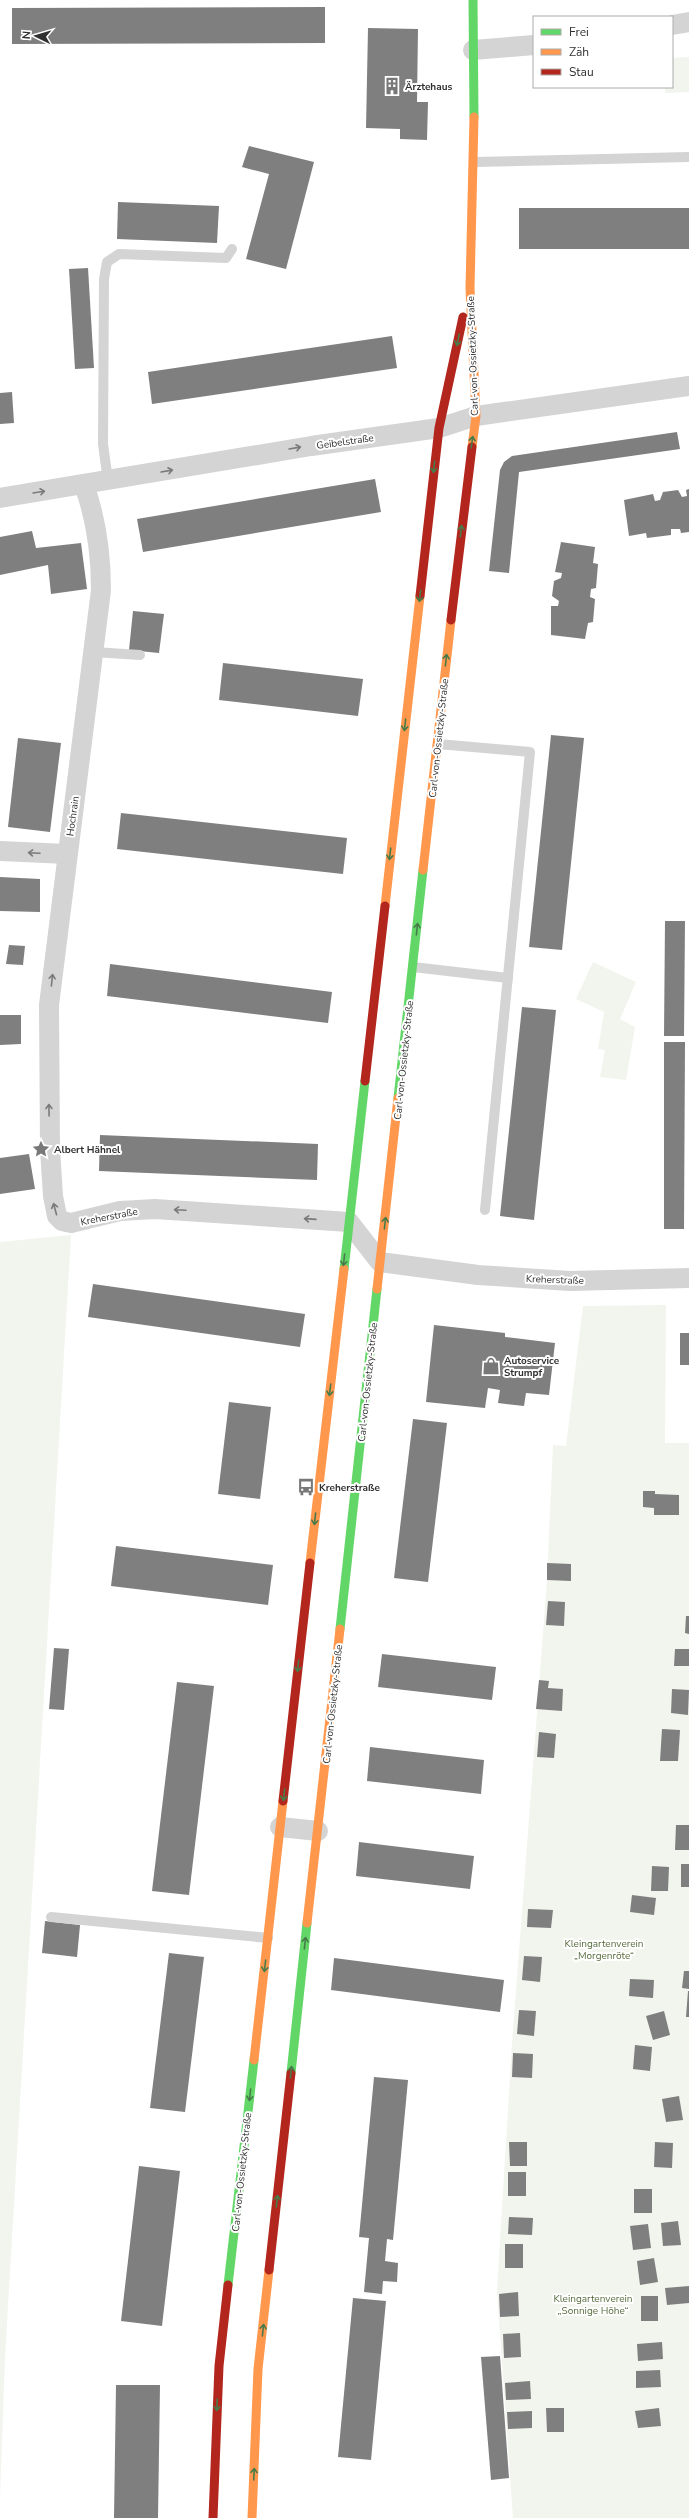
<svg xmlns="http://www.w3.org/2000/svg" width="689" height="2518" font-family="'Nunito Sans',sans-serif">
<rect width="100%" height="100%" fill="#fff"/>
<g fill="#f2f5ed">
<path d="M 689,57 L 689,92 L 665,93 L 665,87 L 672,87 L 672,58 Z"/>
<path d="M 593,962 L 636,982 L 620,1019 L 635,1027 L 626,1080 L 600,1077 L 605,1050 L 598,1049 L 604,1012 L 576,999 Z"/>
<path d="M 71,1235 L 5,2357 L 0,2498 L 0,1242 Z"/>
<path d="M 666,1305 L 665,1443 L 689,1443 L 689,2518 L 513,2518 L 497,2291 L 512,2044 L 547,1580 L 553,1445 L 566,1446 L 583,1306 Z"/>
</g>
<g fill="#7f7f7f">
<path d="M 325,7 L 325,43 L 12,44 L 12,8 Z"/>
<path d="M 368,28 L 418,29 L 417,102 L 428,102 L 427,140 L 400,139 L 400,129 L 366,128 Z"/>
<path d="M 249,146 L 314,162 L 286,269 L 246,259 L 269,174 L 242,167 Z"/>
<path d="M 118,202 L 219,206 L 217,243 L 117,239 Z"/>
<rect x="519" y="208" width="170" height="41"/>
<path d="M 88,268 L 94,368 L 75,369 L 69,269 Z"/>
<path d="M 392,336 L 397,368 L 152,404 L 148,372 Z"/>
<path d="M 12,392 L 14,423 L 0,424 L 0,393 Z"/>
<path d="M 677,432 L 680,449 L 519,472 L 509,573 L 489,571 L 500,470 L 504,462 L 512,456 Z"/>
<path d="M 375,479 L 381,512 L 143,552 L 137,519 Z"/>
<path d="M 689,489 L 689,532 L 681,533 L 680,529 L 671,529 L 671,535 L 647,538 L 646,533 L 629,536 L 624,500 L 653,494 L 655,501 L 660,500 L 663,492 L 678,490 L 682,497 L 687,496 L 686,490 Z"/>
<path d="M 32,531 L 36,548 L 81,543 L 87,589 L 51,594 L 48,565 L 0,575 L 0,537 Z"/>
<path d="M 561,542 L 595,547 L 593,563 L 598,564 L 596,588 L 591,589 L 590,597 L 595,599 L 593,622 L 588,623 L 585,639 L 551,635 L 551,606 L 558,606 L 559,601 L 552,596 L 554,581 L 561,578 L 562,573 L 555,572 Z"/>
<path d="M 133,611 L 164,614 L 159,653 L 129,650 Z"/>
<path d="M 223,663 L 363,679 L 358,716 L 219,700 Z"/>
<path d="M 551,735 L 584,738 L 562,950 L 529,947 Z"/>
<path d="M 18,738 L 61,743 L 50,832 L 8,827 Z"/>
<path d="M 121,813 L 347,838 L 343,874 L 117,849 Z"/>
<path d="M 0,877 L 40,879 L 40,912 L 0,911 Z"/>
<path d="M 665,921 L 685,921 L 684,1036 L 664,1036 Z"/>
<path d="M 9,945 L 25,946 L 23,965 L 6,964 Z"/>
<path d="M 110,964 L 332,992 L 328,1023 L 107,996 Z"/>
<path d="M 522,1007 L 556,1010 L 534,1220 L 500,1216 Z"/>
<path d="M 0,1015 L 21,1015 L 21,1044 L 0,1045 Z"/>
<path d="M 664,1042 L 685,1042 L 684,1229 L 664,1229 Z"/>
<path d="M 100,1135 L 318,1144 L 317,1180 L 99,1171 Z"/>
<path d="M 29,1154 L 35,1189 L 0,1194 L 0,1158 Z"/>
<path d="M 93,1284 L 305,1314 L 300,1347 L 88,1317 Z"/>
<path d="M 434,1325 L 505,1333 L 505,1337 L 555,1343 L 549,1395 L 526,1393 L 524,1406 L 498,1403 L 500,1390 L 488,1388 L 485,1408 L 426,1402 Z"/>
<rect x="680" y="1333" width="9" height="32"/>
<path d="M 229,1402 L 271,1407 L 260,1499 L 218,1494 Z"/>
<path d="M 413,1419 L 447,1423 L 428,1582 L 394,1578 Z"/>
<path d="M 643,1491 L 655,1491 L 655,1494 L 679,1495 L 679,1515 L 654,1515 L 654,1508 L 643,1507 Z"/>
<path d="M 116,1546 L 273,1565 L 268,1605 L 111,1586 Z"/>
<path d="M 547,1563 L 571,1564 L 571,1581 L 547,1580 Z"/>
<path d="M 548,1601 L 565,1602 L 564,1626 L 546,1625 Z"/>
<path d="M 686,1616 L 689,1616 L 689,1634 L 685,1633 Z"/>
<path d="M 54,1648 L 69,1649 L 64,1710 L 49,1709 Z"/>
<path d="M 675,1649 L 689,1649 L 689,1666 L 674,1666 Z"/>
<path d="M 382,1654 L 496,1667 L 492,1700 L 378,1687 Z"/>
<path d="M 539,1680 L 549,1681 L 548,1688 L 563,1689 L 562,1711 L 536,1709 Z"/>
<path d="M 177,1682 L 214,1686 L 189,1895 L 152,1891 Z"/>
<path d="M 672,1689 L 689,1690 L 688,1715 L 671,1713 Z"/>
<path d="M 662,1729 L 680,1730 L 678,1761 L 660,1761 Z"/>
<path d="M 539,1732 L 556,1734 L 554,1758 L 537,1757 Z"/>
<path d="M 370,1747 L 484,1760 L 481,1794 L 367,1781 Z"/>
<path d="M 676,1825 L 689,1825 L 689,1850 L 675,1850 Z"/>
<path d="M 359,1842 L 474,1856 L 470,1889 L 356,1876 Z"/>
<rect x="681" y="1864" width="8" height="23"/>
<path d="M 652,1866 L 669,1867 L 668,1891 L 651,1891 Z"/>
<path d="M 632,1895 L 656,1898 L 654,1915 L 630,1912 Z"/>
<path d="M 528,1909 L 553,1910 L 551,1928 L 527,1927 Z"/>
<path d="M 45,1921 L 80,1925 L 77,1957 L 42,1953 Z"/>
<path d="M 169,1953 L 204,1957 L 185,2112 L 150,2108 Z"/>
<path d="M 524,1956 L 542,1957 L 540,1982 L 522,1980 Z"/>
<path d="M 334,1958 L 504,1980 L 500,2012 L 331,1990 Z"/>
<path d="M 684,1971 L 689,1971 L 689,1989 L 682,1988 Z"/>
<path d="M 630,1979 L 654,1980 L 653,1998 L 629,1996 Z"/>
<path d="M 688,1991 L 689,1991 L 689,2017 L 686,2017 Z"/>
<path d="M 519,2010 L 536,2011 L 534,2036 L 517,2034 Z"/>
<path d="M 664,2011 L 670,2035 L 653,2040 L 646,2016 Z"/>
<path d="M 635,2045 L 652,2047 L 650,2071 L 633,2069 Z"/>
<path d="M 513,2053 L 533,2054 L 532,2078 L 512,2077 Z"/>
<path d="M 374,2077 L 408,2080 L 393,2240 L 387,2239 L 385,2261 L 398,2263 L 397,2282 L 383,2281 L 382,2294 L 364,2292 L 369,2238 L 359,2237 Z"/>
<path d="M 679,2096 L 683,2120 L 666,2122 L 662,2099 Z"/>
<path d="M 509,2142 L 527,2142 L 527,2166 L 510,2166 Z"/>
<path d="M 655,2142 L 673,2143 L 672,2168 L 654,2167 Z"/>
<path d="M 139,2166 L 180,2171 L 162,2326 L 121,2321 Z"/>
<rect x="508" y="2172" width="18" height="24"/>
<rect x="634" y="2189" width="18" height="24"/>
<path d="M 509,2217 L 533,2218 L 532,2235 L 508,2234 Z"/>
<path d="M 678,2221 L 681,2245 L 663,2246 L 661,2223 Z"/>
<path d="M 648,2224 L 651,2248 L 633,2250 L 630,2226 Z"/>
<rect x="505" y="2244" width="18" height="24"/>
<path d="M 654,2258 L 658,2282 L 640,2285 L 637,2261 Z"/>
<path d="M 689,2286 L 689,2303 L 667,2305 L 665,2288 Z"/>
<path d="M 518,2292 L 519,2316 L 500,2317 L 499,2294 Z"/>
<rect x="641" y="2296" width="17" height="25"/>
<path d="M 353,2298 L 386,2301 L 371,2460 L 338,2457 Z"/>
<path d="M 520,2333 L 521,2357 L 504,2358 L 503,2334 Z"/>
<path d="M 662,2342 L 663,2359 L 638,2361 L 637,2344 Z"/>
<path d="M 500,2356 L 509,2478 L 491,2480 L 481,2357 Z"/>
<path d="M 660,2370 L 661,2387 L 636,2388 L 636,2371 Z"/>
<path d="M 530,2381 L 531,2399 L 506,2400 L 505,2383 Z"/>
<path d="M 116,2385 L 160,2385 L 158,2518 L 114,2518 Z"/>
<path d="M 546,2408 L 564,2408 L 564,2432 L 547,2432 Z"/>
<path d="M 659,2408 L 661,2426 L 638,2428 L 635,2411 Z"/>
<path d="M 532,2411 L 532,2428 L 508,2429 L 507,2412 Z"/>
</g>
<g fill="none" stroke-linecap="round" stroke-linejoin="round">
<g stroke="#d4d4d4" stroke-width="10">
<path d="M 475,162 L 689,157"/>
<path d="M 108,481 L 103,444 L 104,279 L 107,262 L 119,254 L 226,258 L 232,249"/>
<path d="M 94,652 L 140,655"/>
<path d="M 438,744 L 530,752 L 485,1210"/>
<path d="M 413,967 L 508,978"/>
<path d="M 51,1917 L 268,1938"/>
</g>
<g stroke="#d4d4d4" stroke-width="20">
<path d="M 672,25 L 689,22"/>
<path d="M 473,50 L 534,45"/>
<path d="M 84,485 C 96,518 101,555 101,590 L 49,1005 L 50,1149 L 53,1196 L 57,1216 L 62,1221 L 71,1223 L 120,1211 L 155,1209 L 349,1222 L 380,1262 L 478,1275 L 570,1281 L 689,1278"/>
<path d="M 0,498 L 311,446 L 439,428 L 476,416 L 689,386"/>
<path d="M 0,851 L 67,854"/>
<path d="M 280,1827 L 318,1831"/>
</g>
<g stroke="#63d668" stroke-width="9">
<path d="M 473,0 L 474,117"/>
<path d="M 398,1098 L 423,870"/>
<path d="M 344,1269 L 365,1081"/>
<path d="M 340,1629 L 377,1289"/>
<path d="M 291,2073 L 307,1923"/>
<path d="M 228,2285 L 254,2060"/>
</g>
<g stroke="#ff974d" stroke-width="9">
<path d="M 472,447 L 476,416 L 470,288 L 474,117"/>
<path d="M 423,870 L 451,620"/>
<path d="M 385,906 L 420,596"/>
<path d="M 377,1289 L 398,1098"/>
<path d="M 310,1563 L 344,1269"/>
<path d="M 307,1923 L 340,1629"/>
<path d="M 254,2060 L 283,1801"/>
<path d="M 252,2518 L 258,2369 L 269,2270"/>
</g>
<g stroke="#b3261e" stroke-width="9">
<path d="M 420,596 L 439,428 L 463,317"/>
<path d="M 451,620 L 472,447"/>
<path d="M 365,1081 L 385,906"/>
<path d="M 283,1801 L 310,1563"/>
<path d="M 269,2270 L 291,2073"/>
<path d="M 213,2518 L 219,2366 L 228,2285"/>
</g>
</g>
<defs><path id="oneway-shaft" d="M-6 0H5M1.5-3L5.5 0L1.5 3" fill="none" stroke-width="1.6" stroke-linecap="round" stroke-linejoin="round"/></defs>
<g stroke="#477b49">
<use href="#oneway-shaft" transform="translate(458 340) rotate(102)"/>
<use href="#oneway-shaft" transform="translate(472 442) rotate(-82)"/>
<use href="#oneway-shaft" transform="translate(434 467) rotate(96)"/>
<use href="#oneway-shaft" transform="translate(461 531) rotate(-84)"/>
<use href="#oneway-shaft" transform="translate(420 596) rotate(96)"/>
<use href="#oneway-shaft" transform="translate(446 660) rotate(-84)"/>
<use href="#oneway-shaft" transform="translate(405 725) rotate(96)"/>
<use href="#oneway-shaft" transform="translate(390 854) rotate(97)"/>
<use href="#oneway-shaft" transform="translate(417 929) rotate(-84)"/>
<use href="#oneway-shaft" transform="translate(385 1223) rotate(-84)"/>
<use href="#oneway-shaft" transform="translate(344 1260) rotate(96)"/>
<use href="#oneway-shaft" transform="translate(330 1390) rotate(97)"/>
<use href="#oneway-shaft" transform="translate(315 1519) rotate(96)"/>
<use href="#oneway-shaft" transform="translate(298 1666) rotate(97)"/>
<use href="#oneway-shaft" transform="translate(284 1795) rotate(96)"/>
<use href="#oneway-shaft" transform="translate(305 1943) rotate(-84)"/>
<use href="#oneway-shaft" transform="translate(265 1966) rotate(96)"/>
<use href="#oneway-shaft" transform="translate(291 2072) rotate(-84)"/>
<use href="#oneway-shaft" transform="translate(250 2095) rotate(96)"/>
<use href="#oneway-shaft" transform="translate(277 2201) rotate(-84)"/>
<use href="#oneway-shaft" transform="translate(263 2330) rotate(-84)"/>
<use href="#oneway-shaft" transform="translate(217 2405) rotate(92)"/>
<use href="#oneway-shaft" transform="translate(254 2474) rotate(-87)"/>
</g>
<g stroke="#7a7a7a">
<use href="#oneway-shaft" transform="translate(295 448) rotate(-10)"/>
<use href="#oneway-shaft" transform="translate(167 471) rotate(-10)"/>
<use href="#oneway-shaft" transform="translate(39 492) rotate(-9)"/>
<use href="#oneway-shaft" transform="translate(34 853) rotate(-177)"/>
<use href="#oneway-shaft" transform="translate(52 980) rotate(-84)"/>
<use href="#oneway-shaft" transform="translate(49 1110) rotate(-91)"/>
<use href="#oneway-shaft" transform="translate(55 1209) rotate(-105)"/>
<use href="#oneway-shaft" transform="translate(180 1210) rotate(-177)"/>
<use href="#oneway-shaft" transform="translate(310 1219) rotate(-176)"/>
</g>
<defs>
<g id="building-bare" transform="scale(1.38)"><path d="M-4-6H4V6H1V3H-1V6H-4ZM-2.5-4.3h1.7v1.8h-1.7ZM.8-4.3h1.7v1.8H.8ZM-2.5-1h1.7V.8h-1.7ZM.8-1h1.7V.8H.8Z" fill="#787878" stroke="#fff" stroke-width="2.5" paint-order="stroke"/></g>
<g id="sight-bare" transform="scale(1.38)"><path d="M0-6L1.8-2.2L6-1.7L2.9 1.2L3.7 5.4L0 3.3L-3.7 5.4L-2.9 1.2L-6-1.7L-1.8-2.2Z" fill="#787878" stroke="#fff" stroke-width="2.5" paint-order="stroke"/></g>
<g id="shop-bare" transform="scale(1.38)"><path d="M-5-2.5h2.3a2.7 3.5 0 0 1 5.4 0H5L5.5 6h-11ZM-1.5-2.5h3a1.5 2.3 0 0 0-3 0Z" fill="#787878" stroke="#fff" stroke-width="2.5" paint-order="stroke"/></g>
<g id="bus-bare" transform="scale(1.38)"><path d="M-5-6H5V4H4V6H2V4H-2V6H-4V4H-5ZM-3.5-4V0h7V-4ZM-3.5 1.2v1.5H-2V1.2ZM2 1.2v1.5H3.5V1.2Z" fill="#787878" stroke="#fff" stroke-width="2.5" paint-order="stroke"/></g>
</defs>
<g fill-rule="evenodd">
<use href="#building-bare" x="392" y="86"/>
<use href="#sight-bare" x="41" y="1149"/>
<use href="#shop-bare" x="491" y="1366"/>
<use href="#bus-bare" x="306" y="1487"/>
</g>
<g text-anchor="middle" stroke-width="4" stroke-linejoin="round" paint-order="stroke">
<g font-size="10" font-weight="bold" fill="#303030" stroke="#fff" text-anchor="start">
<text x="405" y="90">Ärztehaus</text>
<text x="54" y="1153">Albert Hähnel</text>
<text x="504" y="1364">Autoservice<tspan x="504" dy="12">Strumpf</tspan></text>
<text x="319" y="1491">Kreherstraße</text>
</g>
<g font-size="10" fill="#303030" stroke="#fff">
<text transform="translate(472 356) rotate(-92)" y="4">Carl-von-Ossietzky-Straße</text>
<text transform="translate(345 441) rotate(-8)" y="4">Geibelstraße</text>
<text transform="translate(438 738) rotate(-84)" y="4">Carl-von-Ossietzky-Straße</text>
<text transform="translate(72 816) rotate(-82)" y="4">Hochrain</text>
<text transform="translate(403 1060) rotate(-84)" y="4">Carl-von-Ossietzky-Straße</text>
<text transform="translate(109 1216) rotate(-11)" y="4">Kreherstraße</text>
<text transform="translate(555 1279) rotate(2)" y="4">Kreherstraße</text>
<text transform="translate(367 1382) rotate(-84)" y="4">Carl-von-Ossietzky-Straße</text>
<text transform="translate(332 1704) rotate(-84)" y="4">Carl-von-Ossietzky-Straße</text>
<text transform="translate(241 2172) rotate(-84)" y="4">Carl-von-Ossietzky-Straße</text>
</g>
<g font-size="10" fill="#586c3d" stroke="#fff">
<text x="604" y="1947">Kleingartenverein<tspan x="604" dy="12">„Morgenröte“</tspan></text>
<text x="593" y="2302">Kleingartenverein<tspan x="593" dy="12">„Sonnige Höhe“</tspan></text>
</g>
</g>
<rect x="533" y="16" width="140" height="72" fill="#ffffff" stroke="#acacac"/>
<rect x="541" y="29" width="20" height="6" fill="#63d668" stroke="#acacac"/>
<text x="569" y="36" font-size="12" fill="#303030">Frei</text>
<rect x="541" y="49" width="20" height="6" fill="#ff974d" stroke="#acacac"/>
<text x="569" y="56" font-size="12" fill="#303030">Zäh</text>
<rect x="541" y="69" width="20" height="6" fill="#b3261e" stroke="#acacac"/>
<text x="569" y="76" font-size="12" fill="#303030">Stau</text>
<g transform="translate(36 36) rotate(275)" stroke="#ffffff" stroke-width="3" paint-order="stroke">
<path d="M0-3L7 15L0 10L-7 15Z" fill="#303030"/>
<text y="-6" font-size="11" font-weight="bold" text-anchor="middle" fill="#303030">N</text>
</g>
</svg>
